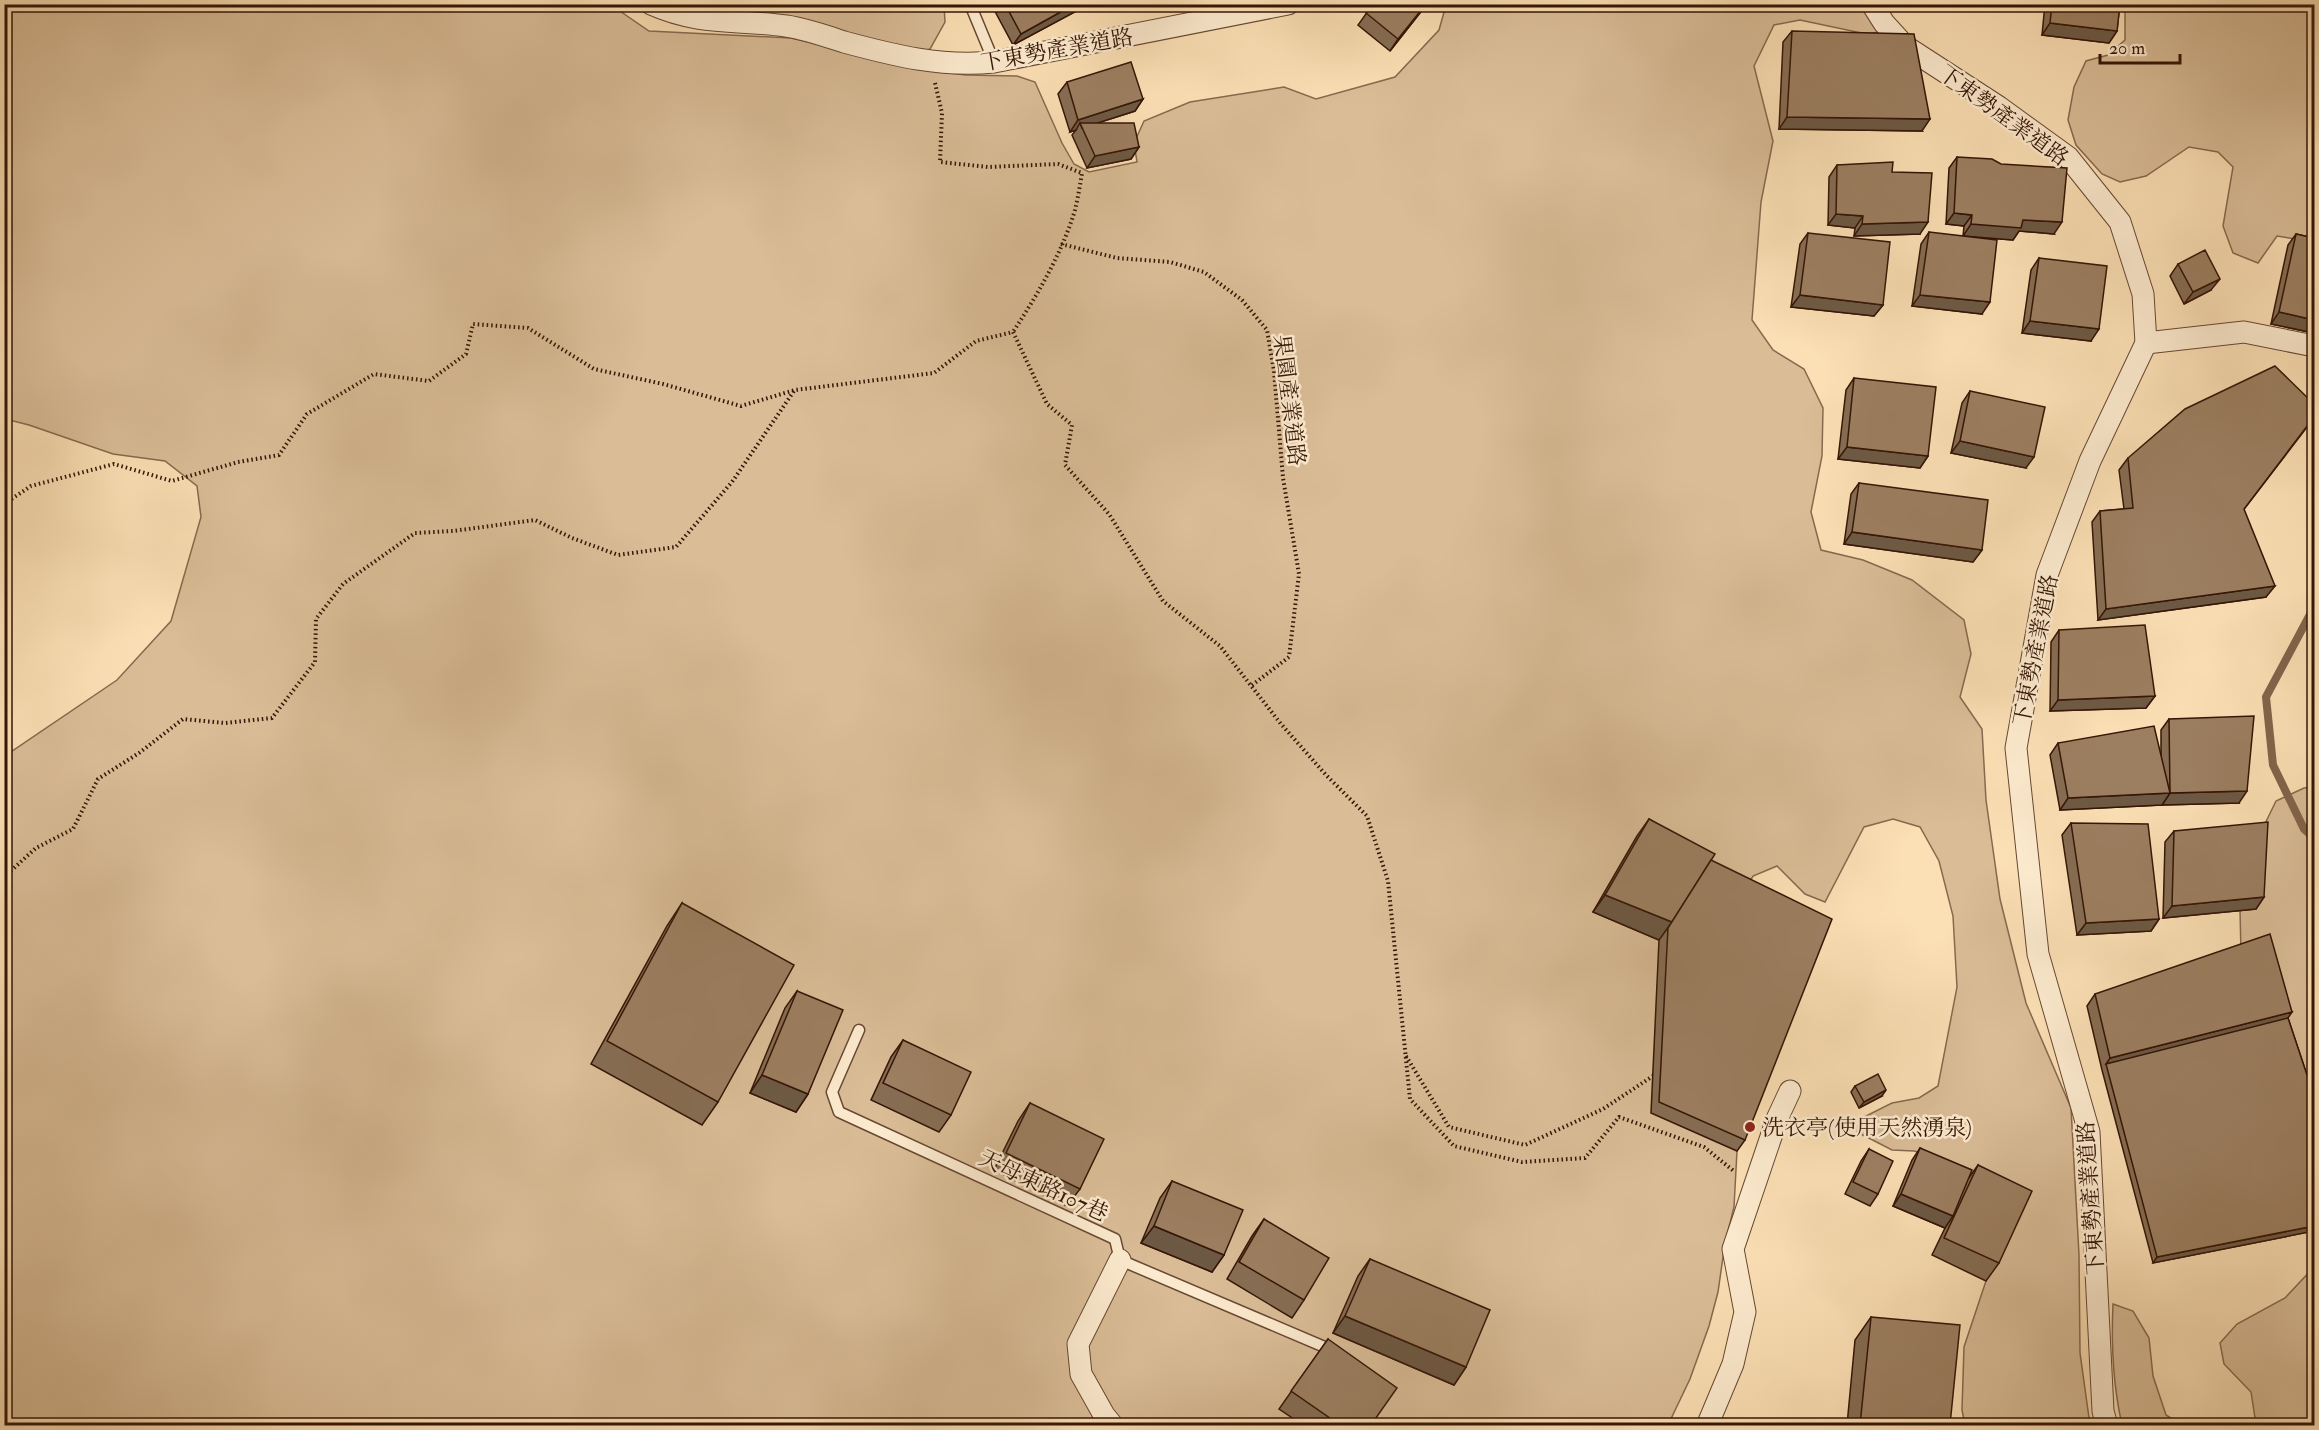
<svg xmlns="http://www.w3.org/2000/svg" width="2319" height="1430" font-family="'IM FELL Double Pica','Noto Serif TC',serif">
<rect width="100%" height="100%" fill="#fce0b5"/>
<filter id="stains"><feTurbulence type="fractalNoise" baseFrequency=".00333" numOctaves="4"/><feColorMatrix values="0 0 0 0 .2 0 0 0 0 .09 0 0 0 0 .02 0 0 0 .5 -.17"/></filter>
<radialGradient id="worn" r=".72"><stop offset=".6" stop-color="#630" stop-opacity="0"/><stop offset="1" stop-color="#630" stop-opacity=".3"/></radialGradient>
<g fill="#dabd97" stroke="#88694e" stroke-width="1.5">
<path d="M 5,5 L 611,5 L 649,31 L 791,38 L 924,70 L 966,75 L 1017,76 L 1035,82 L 1062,143 L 1074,164 L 1089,172 L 1137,162 L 1134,143 L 1144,121 L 1190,102 L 1284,87 L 1316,99 L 1395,77 L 1439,30 L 1446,5 L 1862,5 L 1879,32 L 1866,34 L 1800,20 L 1774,25 L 1754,66 L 1773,141 L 1761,202 L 1752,320 L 1773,350 L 1804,369 L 1823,408 L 1822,456 L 1811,512 L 1821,550 L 1863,560 L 1912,580 L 1964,620 L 1971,654 L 1960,697 L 1982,729 L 1986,800 L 2000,899 L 2026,1003 L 2071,1108 L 2079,1255 L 2080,1353 L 2090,1425 L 1965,1425 L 1962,1410 L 1964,1347 L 1986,1281 L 1977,1176 L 1942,1158 L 1914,1151 L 1892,1150 L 1857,1132 L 1860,1119 L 1892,1103 L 1919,1098 L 1938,1086 L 1957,987 L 1953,916 L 1939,861 L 1920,827 L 1893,819 L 1864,827 L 1825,902 L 1805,894 L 1777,866 L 1753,876 L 1744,891 L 1594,912 L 1660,940 L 1737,1151 L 1734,1207 L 1725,1243 L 1718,1292 L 1709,1326 L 1690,1379 L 1668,1425 L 5,1425 L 5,756 L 117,680 L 171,621 L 201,517 L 197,486 L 165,461 L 113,454 L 29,425 L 5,419 Z"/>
<path d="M 698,5 L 944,5 L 945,22 L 930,49 L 912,54 L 700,15 Z"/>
<path d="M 2125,5 L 2314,5 L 2314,242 L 2277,236 L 2258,263 L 2233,253 L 2223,226 L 2233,167 L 2218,152 L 2189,147 L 2146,176 L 2120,182 L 2102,174 L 2076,145 L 2068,120 L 2074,87 L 2086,61 L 2108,55 L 2125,40 Z"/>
<path d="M 2314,787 L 2314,1067 L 2302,1077 L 2241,953 L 2240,910 L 2260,834 L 2276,801 L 2304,788 Z"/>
<path d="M 2314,1267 L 2314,1425 L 2250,1425 L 2255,1418 L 2251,1392 L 2224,1364 L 2220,1343 L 2237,1324 L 2285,1298 Z"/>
<path d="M 2113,1304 L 2133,1311 L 2149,1338 L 2153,1376 L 2166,1415 L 2182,1425 L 2122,1425 C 2113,1385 2111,1346 2113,1304 Z"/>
</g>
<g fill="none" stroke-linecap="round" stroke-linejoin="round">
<path stroke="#84654c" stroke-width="8" d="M 2314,607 L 2266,697 L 2273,765 L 2304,829 L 2314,838"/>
<g stroke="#674832" stroke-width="13">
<g id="lane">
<path d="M 970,4 L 994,62"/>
<path d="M 859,1030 L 832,1092 L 839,1112 L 1115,1239 L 1120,1260 L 1334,1351"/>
</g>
</g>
<g stroke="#674832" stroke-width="23">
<g id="street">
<path d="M 651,4 C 700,26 737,19 786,26 C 806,29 826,36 844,42 C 896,56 940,67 994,62 L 1288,4"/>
<path d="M 1872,4 L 1884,23 L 1905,46 L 1999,107 L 2068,157 L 2120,222 L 2143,294 L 2146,343 L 2090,461 L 2047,575 L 2016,748 L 2038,954 L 2089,1132 L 2103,1411 L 2107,1426"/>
<path d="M 2146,343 L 2244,332 L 2314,346"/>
<path d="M 1113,1426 L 1104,1415 L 1081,1374 L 1078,1344 L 1120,1260"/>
<path d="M 1707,1426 L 1733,1364 L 1745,1312 L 1733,1249 L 1777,1119 L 1790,1091"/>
</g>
</g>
<g stroke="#351506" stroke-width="4" stroke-dasharray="1.5 3" stroke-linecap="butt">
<path d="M 935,83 L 942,113 L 940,162 L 988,167 L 1058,164 L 1082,173 C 1080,185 1078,198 1075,210 C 1062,253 1038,294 1013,332"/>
<path d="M 1061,244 L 1117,258 L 1170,262 L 1204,272 L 1242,300 L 1267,330 L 1274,371 L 1283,478 L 1299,574 L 1289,657 L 1251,686"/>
<path d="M 4,504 L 31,486 L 114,464 L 172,481 L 238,462 L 279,455 L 307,414 L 374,374 L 429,381 L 466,354 L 473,324 L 528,328 L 594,369 L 663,384 L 741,406 L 795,390 L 934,373 L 976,341 L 1013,332 L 1047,404 L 1072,425 L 1065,465 L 1109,514 L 1163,601 L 1220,646 L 1281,724 L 1326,775 L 1367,816 L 1388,881 L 1410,1099 L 1454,1146 L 1522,1162 L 1585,1158 L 1619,1117 L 1704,1147 L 1735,1172"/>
<path d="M 4,877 L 36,848 L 73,829 L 98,779 L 139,753 L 183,719 L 225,723 L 272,718 L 315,662 L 316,619 L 343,584 L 415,533 L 453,531 L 535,520 L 572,538 L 618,555 L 676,547 L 732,482 L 794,391"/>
<path d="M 1406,1056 L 1449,1127 L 1525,1145 L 1603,1109 L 1656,1074"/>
</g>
<use href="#lane" stroke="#fdebcf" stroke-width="10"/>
<use href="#street" stroke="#fdebcf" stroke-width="21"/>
</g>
<g fill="#866d53" stroke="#351506" stroke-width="1.5">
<path d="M 991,4 L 1086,4 L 1084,7 L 1013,45 Z"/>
<path d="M 1117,4 L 1128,4 L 1120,9 Z"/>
<path d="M 1373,4 L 1427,4 L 1390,51 L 1358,25 Z"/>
<path d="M 2045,4 L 2120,4 L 2117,31 L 2109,43 L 2042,35 Z"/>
<path d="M 1792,31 L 1922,131 L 1779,129 L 1783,42 Z"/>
<path d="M 1067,82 L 1143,99 L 1135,111 L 1097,123 L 1139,147 L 1131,159 L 1087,168 L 1072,135 L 1076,130 L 1070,132 L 1058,94 Z"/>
<path d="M 1957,157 L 2054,234 L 2019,231 L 2013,240 L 1963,236 L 1964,226 L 1946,224 L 1949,168 Z"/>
<path d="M 1837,165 L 1892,172 L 1920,234 L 1854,236 L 1855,228 L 1828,225 L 1829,177 Z"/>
<path d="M 1929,232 L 1982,314 L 1912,306 L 1921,244 Z"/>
<path d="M 1808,233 L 1883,305 L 1874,316 L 1791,307 L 1800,244 Z"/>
<path d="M 2296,234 L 2314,238 L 2314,333 L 2271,324 L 2288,245 Z"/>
<path d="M 2039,258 L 2091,341 L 2022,333 L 2031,270 Z"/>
<path d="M 2178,264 L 2211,290 L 2184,304 L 2170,276 Z"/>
<path d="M 1854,378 L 1928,456 L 1920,468 L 1838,459 L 1846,390 Z"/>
<path d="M 1970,391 L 2026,468 L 1951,453 L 1962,403 Z"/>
<path d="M 2128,458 L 2244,510 L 2266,597 L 2098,620 L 2092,522 L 2100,511 L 2124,509 L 2119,470 Z"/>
<path d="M 1859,483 L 1982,550 L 1973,562 L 1844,544 L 1851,494 Z"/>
<path d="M 2059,630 L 2155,696 L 2146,708 L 2050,711 L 2051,642 Z"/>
<path d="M 2169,719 L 2239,803 L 2162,805 L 2060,810 L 2050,755 L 2058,743 L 2161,757 L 2161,730 Z"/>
<path d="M 1649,819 L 1711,860 L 1745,1140 L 1737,1151 L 1651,1113 L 1659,940 L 1593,912 L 1637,836 Z"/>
<path d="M 2071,823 L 2159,919 L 2151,931 L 2077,935 L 2062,835 Z"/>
<path d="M 2174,831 L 2264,897 L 2256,909 L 2163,918 L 2165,842 Z"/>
<path d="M 682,903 L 718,1102 L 702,1125 L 591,1064 L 667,926 Z"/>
<path d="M 797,991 L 808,1094 L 796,1112 L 750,1093 L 785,1008 Z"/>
<path d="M 2095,994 L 2288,1018 L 2314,1096 L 2314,1231 L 2153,1263 L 2102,1070 L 2087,1006 Z"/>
<path d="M 903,1040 L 951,1115 L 939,1132 L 871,1100 L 891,1057 Z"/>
<path d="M 1855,1086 L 1882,1096 L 1859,1108 L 1851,1092 Z"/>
<path d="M 1030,1103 L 1080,1189 L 1067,1206 L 994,1170 L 1018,1121 Z"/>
<path d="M 1920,1148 L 1968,1179 L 1978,1165 L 1999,1263 L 1986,1281 L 1932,1255 L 1945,1228 L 1893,1206 L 1912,1160 Z"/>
<path d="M 1869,1149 L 1878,1194 L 1870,1206 L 1845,1194 L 1861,1161 Z"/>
<path d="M 1172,1181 L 1224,1255 L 1212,1272 L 1141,1243 L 1160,1198 Z"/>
<path d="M 1264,1219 L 1304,1300 L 1292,1318 L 1227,1279 L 1252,1236 Z"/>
<path d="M 1370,1259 L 1466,1367 L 1454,1385 L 1333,1333 L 1358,1276 Z"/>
<path d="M 1871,1317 L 1950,1425 L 1847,1425 L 1855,1340 Z"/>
<path d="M 1328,1339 L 1371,1425 L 1303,1425 L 1279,1409 Z"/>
</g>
<g fill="#6d5944" stroke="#351506" stroke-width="1.5">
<path d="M 1075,4 L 1086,4 L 1084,7 L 1013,45 L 1021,34 Z"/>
<path d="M 1426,4 L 1427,4 L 1390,51 L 1398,39 Z"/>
<path d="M 2050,23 L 2117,31 L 2109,43 L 2042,35 Z"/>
<path d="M 1143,99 L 1135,111 L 1082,128 L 1080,123 L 1076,130 L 1070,132 L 1078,120 Z"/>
<path d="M 1787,117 L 1930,119 L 1922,131 L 1779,129 Z"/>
<path d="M 1139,147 L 1131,159 L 1087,168 L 1095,156 Z"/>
<path d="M 1954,213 L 1972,215 L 1964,226 L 1946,224 Z"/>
<path d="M 1836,214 L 1863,216 L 1855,228 L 1828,225 Z"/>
<path d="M 2023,220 L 2062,222 L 2054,234 L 2019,231 L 2013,240 L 1963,236 L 1971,224 Z"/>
<path d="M 1928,222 L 1920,234 L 1854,236 L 1862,224 Z"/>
<path d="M 2220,279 L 2211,290 L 2184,304 L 2193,292 Z"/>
<path d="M 1800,295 L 1883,305 L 1874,316 L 1791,307 Z"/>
<path d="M 1920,295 L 1990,302 L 1982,314 L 1912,306 Z"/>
<path d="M 2279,312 L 2314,320 L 2314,333 L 2271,324 Z"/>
<path d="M 2030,321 L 2099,329 L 2091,341 L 2022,333 Z"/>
<path d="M 2314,417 L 2314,418 L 2235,521 L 2244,509 Z"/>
<path d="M 1960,441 L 2034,457 L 2026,468 L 1951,453 Z"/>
<path d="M 1847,447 L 1928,456 L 1920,468 L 1838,459 Z"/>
<path d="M 1852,532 L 1982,550 L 1973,562 L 1844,544 Z"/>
<path d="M 2275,586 L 2266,597 L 2098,620 L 2106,609 Z"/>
<path d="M 2155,696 L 2146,708 L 2050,711 L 2058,700 Z"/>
<path d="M 2247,791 L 2239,803 L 2162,805 L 2170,793 Z"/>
<path d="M 2170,793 L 2162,805 L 2060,810 L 2068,798 Z"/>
<path d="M 1605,895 L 1672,922 L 1659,940 L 1593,912 Z"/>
<path d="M 2264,897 L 2256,909 L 2163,918 L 2172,906 Z"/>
<path d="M 2159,919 L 2151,931 L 2077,935 L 2086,923 Z"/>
<path d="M 2292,1012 L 2284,1024 L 2106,1064 L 2110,1058 Z"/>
<path d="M 762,1075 L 808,1094 L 796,1112 L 750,1093 Z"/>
<path d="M 1886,1090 L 1882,1096 L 1859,1108 L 1864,1102 Z"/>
<path d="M 1901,1194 L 1953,1216 L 1945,1228 L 1893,1206 Z"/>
<path d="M 1154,1226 L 1224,1255 L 1212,1272 L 1141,1243 Z"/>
<path d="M 2314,1226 L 2314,1231 L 2153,1263 L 2157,1257 Z"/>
<path d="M 1345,1316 L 1466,1367 L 1454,1385 L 1333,1333 Z"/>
</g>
<g fill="#9c7f61" stroke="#351506" stroke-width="1.5">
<path d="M 1005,4 L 1075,4 L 1021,34 Z"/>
<path d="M 1373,4 L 1426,4 L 1398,39 L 1366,13 Z"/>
<path d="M 2052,4 L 2120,4 L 2117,31 L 2050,23 Z"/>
<path d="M 1792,31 L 1914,34 L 1930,119 L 1787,117 Z"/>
<path d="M 1131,62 L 1143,99 L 1078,120 L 1067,82 Z"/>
<path d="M 1080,123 L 1134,123 L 1139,147 L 1095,156 Z"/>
<path d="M 1957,157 L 1992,159 L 2001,164 L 2067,168 L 2062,222 L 2023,220 L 2021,228 L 1971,224 L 1972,215 L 1954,213 Z"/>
<path d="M 1893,162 L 1892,172 L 1932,173 L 1928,222 L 1862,224 L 1863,216 L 1836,214 L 1837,165 Z"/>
<path d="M 1929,232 L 1997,240 L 1990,302 L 1920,295 Z"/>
<path d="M 1808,233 L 1890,242 L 1883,305 L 1800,295 Z"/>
<path d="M 2296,234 L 2314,238 L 2314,320 L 2279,312 Z"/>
<path d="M 2205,250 L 2220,279 L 2193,292 L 2178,264 Z"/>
<path d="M 2039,258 L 2107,266 L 2099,329 L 2030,321 Z"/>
<path d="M 2275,366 L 2314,404 L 2314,417 L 2244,509 L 2275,586 L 2106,609 L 2100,511 L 2133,508 L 2128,458 L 2185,409 Z"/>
<path d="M 1854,378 L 1936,387 L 1928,456 L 1847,447 Z"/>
<path d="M 1970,391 L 2045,407 L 2034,457 L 1960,441 Z"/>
<path d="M 1859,483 L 1988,500 L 1982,550 L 1852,532 Z"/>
<path d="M 2145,625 L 2155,696 L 2058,700 L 2059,630 Z"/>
<path d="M 2254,716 L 2247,791 L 2170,793 L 2169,719 Z"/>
<path d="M 2154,726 L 2170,793 L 2068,798 L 2058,743 Z"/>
<path d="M 1649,819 L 1715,854 L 1672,922 L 1605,895 Z"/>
<path d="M 2268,822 L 2264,897 L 2172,906 L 2174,831 Z"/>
<path d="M 2071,823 L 2148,824 L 2159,919 L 2086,923 Z"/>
<path d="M 1711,860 L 1832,919 L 1745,1140 L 1659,1102 L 1668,928 Z"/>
<path d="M 682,903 L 794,965 L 718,1102 L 607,1041 Z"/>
<path d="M 2270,934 L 2292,1012 L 2110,1058 L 2095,994 Z"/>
<path d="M 797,991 L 843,1010 L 808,1094 L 762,1075 Z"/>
<path d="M 2288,1018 L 2314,1096 L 2314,1226 L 2157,1257 L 2106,1064 Z"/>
<path d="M 903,1040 L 971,1072 L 951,1115 L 883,1083 Z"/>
<path d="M 1878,1074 L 1886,1090 L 1864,1102 L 1855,1086 Z"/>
<path d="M 1030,1103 L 1104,1139 L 1080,1189 L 1006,1153 Z"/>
<path d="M 1920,1148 L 1972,1170 L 1953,1216 L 1901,1194 Z"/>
<path d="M 1869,1149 L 1893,1161 L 1878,1194 L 1853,1182 Z"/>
<path d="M 1978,1165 L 2032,1191 L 1999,1263 L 1944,1238 Z"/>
<path d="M 1172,1181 L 1243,1210 L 1224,1255 L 1154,1226 Z"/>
<path d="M 1264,1219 L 1329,1258 L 1304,1300 L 1239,1262 Z"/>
<path d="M 1370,1259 L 1490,1310 L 1466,1367 L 1345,1316 Z"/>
<path d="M 1871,1317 L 1960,1325 L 1950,1425 L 1860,1425 Z"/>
<path d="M 1328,1339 L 1397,1388 L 1371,1425 L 1340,1425 L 1291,1391 Z"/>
</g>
<circle fill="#8f2418" stroke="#fdebcf" stroke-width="2" cx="1750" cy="1127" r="6"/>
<g text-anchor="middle" stroke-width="5" stroke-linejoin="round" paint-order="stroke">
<g font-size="22" fill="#351506" stroke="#fdebcf">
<text transform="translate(1057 49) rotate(-10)" y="8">下東勢產業道路</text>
<text transform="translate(2004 115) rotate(36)" y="8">下東勢產業道路</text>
<text transform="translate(1290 400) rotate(83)" y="8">果園產業道路</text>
<text transform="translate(2035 650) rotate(-79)" y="8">下東勢產業道路</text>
<text transform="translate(1044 1185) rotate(25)" y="8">天母東路107巷</text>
<text transform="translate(2090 1198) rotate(-94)" y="8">下東勢產業道路</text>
</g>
<g font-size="22" fill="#351506" stroke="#fdebcf" text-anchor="start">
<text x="1762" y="1135">洗衣亭(使用天然湧泉)</text>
</g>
</g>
<rect width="2319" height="1430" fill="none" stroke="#fce0b5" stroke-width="24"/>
<rect x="6" y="6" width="2307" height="1418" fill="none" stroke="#351506" stroke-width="3"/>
<rect x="12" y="12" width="2295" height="1406" fill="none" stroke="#351506" stroke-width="1.5"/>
<path d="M2100 54v9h80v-9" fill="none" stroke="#351506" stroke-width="3"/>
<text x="2109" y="54" font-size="18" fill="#351506" stroke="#fdebcf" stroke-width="4.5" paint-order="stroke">20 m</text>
<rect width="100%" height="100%" filter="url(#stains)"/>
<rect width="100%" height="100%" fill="url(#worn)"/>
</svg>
